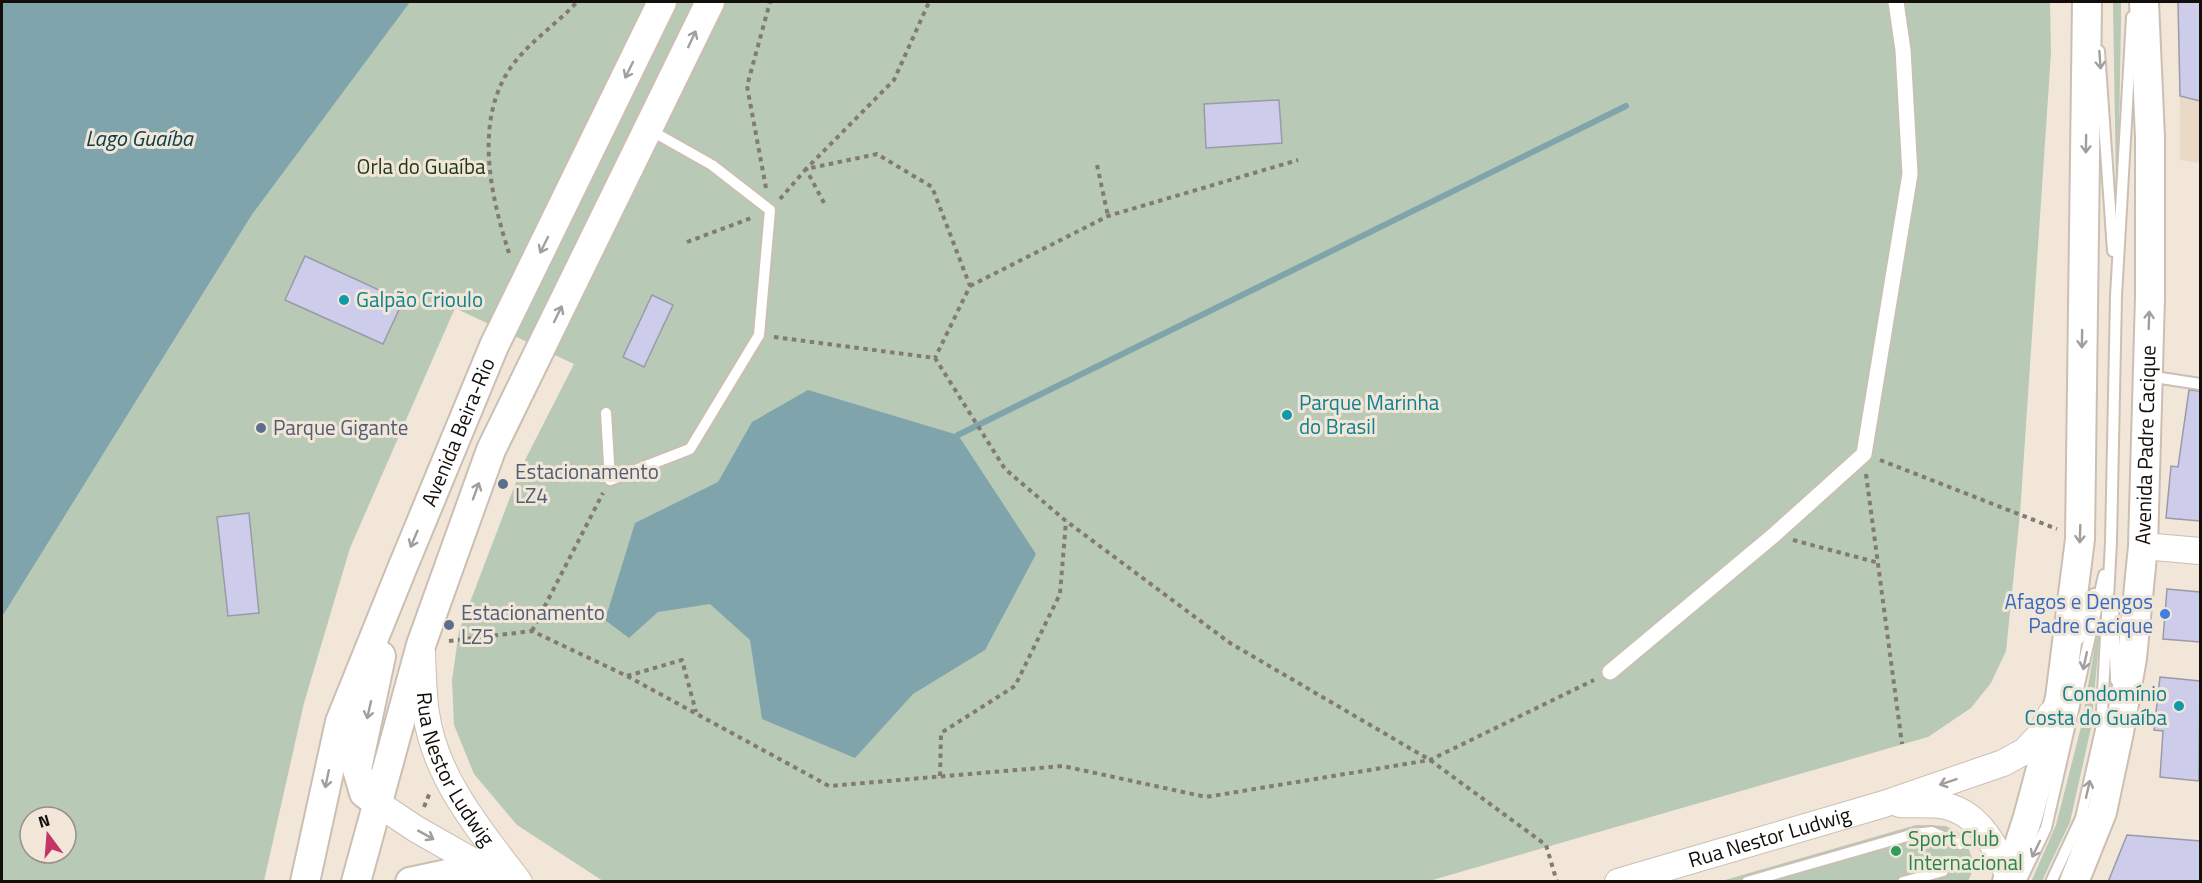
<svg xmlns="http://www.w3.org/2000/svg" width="2202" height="883" font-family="'Titillium Web',sans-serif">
<rect width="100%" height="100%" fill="#f2e6d9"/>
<path fill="#ead9c6" d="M 2180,96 L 2200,101 L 2200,163 L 2180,160 Z"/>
<g fill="#b8c9b6" fill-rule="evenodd">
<path d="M 361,2 L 2050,2 L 2051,53 L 2020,514 L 2006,651 L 1991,683 L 1971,708 L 1928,737 L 1429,881 L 603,881 L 517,825 L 474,774 L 454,725 L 452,680 L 459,631 L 522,466 L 574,364 L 455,308 L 350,548 L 304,703 L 264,881 L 2,881 L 2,617 L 253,213 ZM 30,817 L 66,817 L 66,853 L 30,853 Z"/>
<path d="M 2113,2 L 2121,2 L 2121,20 L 2117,244 Z"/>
<path d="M 2103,599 L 2091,728 L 2070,822 L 2042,881 L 2031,882 L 2056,825 L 2081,727 Z"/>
<path d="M 1916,825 L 1946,826 L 1964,836 L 1975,866 L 1968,881 L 1718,882 Z"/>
</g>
<g fill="#80a4ac">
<path d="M 2,2 L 410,2 L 253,213 L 2,617 Z"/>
<path d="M 808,390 L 958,435 L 1036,554 L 985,650 L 913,694 L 855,758 L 762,719 L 750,640 L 710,604 L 658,612 L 629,638 L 605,620 L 635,523 L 718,482 L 752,422 Z"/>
</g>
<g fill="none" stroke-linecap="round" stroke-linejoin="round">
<path stroke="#80a4ac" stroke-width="6" d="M 958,435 L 1626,106"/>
</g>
<g fill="#cdcdeb" stroke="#9a9aa9" stroke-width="1.5">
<path d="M 2178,2 L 2200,2 L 2200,101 L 2180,96 Z"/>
<path d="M 1279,100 L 1282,143 L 1206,148 L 1204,104 Z"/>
<path d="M 305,256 L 403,301 L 383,344 L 285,300 Z"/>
<path d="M 652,295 L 673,305 L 644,367 L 623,357 Z"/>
<path d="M 2189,390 L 2200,391 L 2200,521 L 2166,518 L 2171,466 L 2178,467 Z"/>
<path d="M 249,513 L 259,613 L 228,616 L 217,517 Z"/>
<path d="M 2167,589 L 2200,592 L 2200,642 L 2163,639 Z"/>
<path d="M 2160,677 L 2200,681 L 2199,781 L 2160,777 L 2163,731 L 2154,730 Z"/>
<path d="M 2127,835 L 2200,841 L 2200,882 L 2108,882 Z"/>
</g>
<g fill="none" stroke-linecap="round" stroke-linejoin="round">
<g stroke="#cabfb2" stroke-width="14">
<g id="service">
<path d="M 2099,51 L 2113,251"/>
<path d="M 2148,376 L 2200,384"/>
<path d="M 606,413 L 610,480 L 690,449 L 759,335 L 770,210 L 712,165 L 650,130"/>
<path d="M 2113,609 L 2116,680"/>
<path d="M 2079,639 L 2094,594"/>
<path d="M 1747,882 L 1914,834 L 1932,832 L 1960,844"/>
<path d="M 1903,882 L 1943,871"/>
<path d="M 2020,882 L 2046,828 L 2104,575"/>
<path d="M 2051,882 L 2081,818 L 2101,730 L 2111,542 L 2116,296 L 2132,17"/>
</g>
</g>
<g stroke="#cabfb2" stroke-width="18">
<path id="pedestrian" d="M 1610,672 L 1774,535 L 1864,454 L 1910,174 L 1903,50 L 1896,2"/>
</g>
<g stroke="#cabfb2" stroke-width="28">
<g id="tertiary">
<path d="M 2143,546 L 2200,551"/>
<path id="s1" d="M 422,653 C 423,673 423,694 426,713 C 435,778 481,832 519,882"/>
<path d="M 377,803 L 416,829 L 509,882"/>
<path d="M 1900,804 C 1914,805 1932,803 1946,806 C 1980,814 1996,848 2009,876"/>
<path id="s2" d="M 1618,882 L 1884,804 L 2003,763 L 2025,751 L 2040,735 L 2051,714"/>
</g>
</g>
<g stroke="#cabfb2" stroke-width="32">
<g id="secondary">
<path d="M 377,803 L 364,793 L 357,769 L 381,656"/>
<path id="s3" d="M 305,882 L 340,722 L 401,571 L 494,346 L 662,2"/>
<path d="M 356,882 L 421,645 L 491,450 L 710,2"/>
<path d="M 410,882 L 452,873 L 485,882"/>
<path d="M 2007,882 L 2028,817 L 2060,698 L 2080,539 L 2087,2"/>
<path id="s4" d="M 2074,882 L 2102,812 L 2119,732 L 2132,658 L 2143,546 L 2150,297 L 2150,138 L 2144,2"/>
</g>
</g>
<g stroke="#837b72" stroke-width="4" stroke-dasharray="4.5 4.5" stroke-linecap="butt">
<path d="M 1097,165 L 1108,216"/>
<path d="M 766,188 L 747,86 L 770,2"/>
<path d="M 780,199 L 806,169 L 877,154 L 932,187 L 970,286 L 935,358"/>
<path d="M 824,203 L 806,169 L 894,80 L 929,2"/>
<path d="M 687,242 L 754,217"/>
<path d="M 509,253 C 491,197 474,124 509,70 C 527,43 556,25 577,2"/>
<path d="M 970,286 L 1108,216 L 1298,160"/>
<path d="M 774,337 L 935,358 L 1005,469 L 1066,521 L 1230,643 L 1430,760 L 1546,845 L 1557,882"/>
<path d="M 1880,460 L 2057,529"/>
<path d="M 1866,474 L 1902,744"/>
<path d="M 1793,540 L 1879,563"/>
<path d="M 532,631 L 603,493"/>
<path d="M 449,641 L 532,631 L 627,676 L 829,786 L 1063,766 L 1206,797 L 1430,760 L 1594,680"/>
<path d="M 627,676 L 682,660 L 696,712"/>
<path d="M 940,776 L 941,733 L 1015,686 L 1060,594 L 1066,521"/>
<path d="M 424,807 L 430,792"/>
</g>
<use href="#service" stroke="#fff" stroke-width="10"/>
<use href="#pedestrian" stroke="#fff" stroke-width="15"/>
<use href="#tertiary" stroke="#fff" stroke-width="26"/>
<use href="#secondary" stroke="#fff" stroke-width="28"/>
</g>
<defs><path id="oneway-shaft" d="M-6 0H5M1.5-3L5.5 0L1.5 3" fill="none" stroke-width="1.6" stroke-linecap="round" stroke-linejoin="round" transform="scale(1.5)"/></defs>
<g stroke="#a09f9d">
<use href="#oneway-shaft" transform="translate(692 39) rotate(-65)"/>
<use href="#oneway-shaft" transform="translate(2100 60) rotate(86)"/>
<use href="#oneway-shaft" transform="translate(629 70) rotate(116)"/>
<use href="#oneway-shaft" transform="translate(2086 144) rotate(91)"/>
<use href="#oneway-shaft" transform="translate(544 245) rotate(116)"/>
<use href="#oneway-shaft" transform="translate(558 314) rotate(-64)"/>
<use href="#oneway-shaft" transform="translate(2149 320) rotate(-88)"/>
<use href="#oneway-shaft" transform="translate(2082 339) rotate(91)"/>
<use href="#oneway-shaft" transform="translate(476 491) rotate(-70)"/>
<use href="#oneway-shaft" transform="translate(2080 534) rotate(92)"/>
<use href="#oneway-shaft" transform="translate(414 539) rotate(113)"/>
<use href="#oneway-shaft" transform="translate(2085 661) rotate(102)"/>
<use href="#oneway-shaft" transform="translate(369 710) rotate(103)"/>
<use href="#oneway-shaft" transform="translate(327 779) rotate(102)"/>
<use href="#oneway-shaft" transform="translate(1948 782) rotate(161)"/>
<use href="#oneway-shaft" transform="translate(2088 789) rotate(-77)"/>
<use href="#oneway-shaft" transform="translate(426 835) rotate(29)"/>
<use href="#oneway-shaft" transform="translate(2036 849) rotate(116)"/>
</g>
<g fill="#0f9aa8" stroke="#f2e6d9" stroke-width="2">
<circle cx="344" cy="300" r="6"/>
<circle cx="1287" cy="415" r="6"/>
<circle cx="2179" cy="706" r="6"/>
</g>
<g fill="#5c6f8a" stroke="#f2e6d9" stroke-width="2">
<circle cx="261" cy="428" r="6"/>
<circle cx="503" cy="484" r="6"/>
<circle cx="449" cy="625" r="6"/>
</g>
<circle fill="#3f7fe0" stroke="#f2e6d9" stroke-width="2" cx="2165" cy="614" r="6"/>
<circle fill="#2e9e5b" stroke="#f2e6d9" stroke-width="2" cx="1896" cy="851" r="6"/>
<g text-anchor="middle" stroke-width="6" stroke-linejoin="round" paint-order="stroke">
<g font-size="21" fill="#1a3a16" stroke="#f2e6d9">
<text x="421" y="174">Orla do Guaíba</text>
</g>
<g font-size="21" fill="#0d838f" stroke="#f2e6d9" text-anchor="start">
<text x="356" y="307">Galpão Crioulo</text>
<text x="1299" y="410">Parque Marinha<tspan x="1299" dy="24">do Brasil</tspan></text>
<text x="2167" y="701" text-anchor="end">Condomínio<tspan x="2167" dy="24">Costa do Guaíba</tspan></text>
</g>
<g font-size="21" fill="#4e5e75" stroke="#f2e6d9" text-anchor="start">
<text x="273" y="435">Parque Gigante</text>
<text x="515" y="479">Estacionamento<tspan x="515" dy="24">LZ4</tspan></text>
<text x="461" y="620">Estacionamento<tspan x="461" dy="24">LZ5</tspan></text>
</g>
<g font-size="21" fill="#120e09" stroke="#f2e6d9">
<text dy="7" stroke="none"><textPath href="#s3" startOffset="477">Avenida Beira-Rio</textPath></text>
<text dy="7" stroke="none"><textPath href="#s4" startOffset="446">Avenida Padre Cacique</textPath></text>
<text dy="7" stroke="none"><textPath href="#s1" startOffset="123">Rua Nestor Ludwig</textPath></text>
<text dy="7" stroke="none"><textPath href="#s2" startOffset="158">Rua Nestor Ludwig</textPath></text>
</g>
<g font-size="21" fill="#366cbe" stroke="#f2e6d9" text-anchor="end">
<text x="2153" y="609">Afagos e Dengos<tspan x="2153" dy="24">Padre Cacique</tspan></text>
</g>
<g font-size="21" fill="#27864d" stroke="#f2e6d9" text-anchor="start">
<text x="1908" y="846">Sport Club<tspan x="1908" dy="24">Internacional</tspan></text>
</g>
<g font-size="22" font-style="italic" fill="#08414b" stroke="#f2e6d9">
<text x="139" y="146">Lago Guaíba</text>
</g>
</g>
<rect width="2202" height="883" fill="none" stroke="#120e09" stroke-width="6"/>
<g transform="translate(48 835) rotate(344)"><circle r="28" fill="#f2e6d9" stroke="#989086" stroke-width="1.5"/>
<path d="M0-4.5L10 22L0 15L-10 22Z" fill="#c23566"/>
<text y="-9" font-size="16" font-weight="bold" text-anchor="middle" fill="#120e09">N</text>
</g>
</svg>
